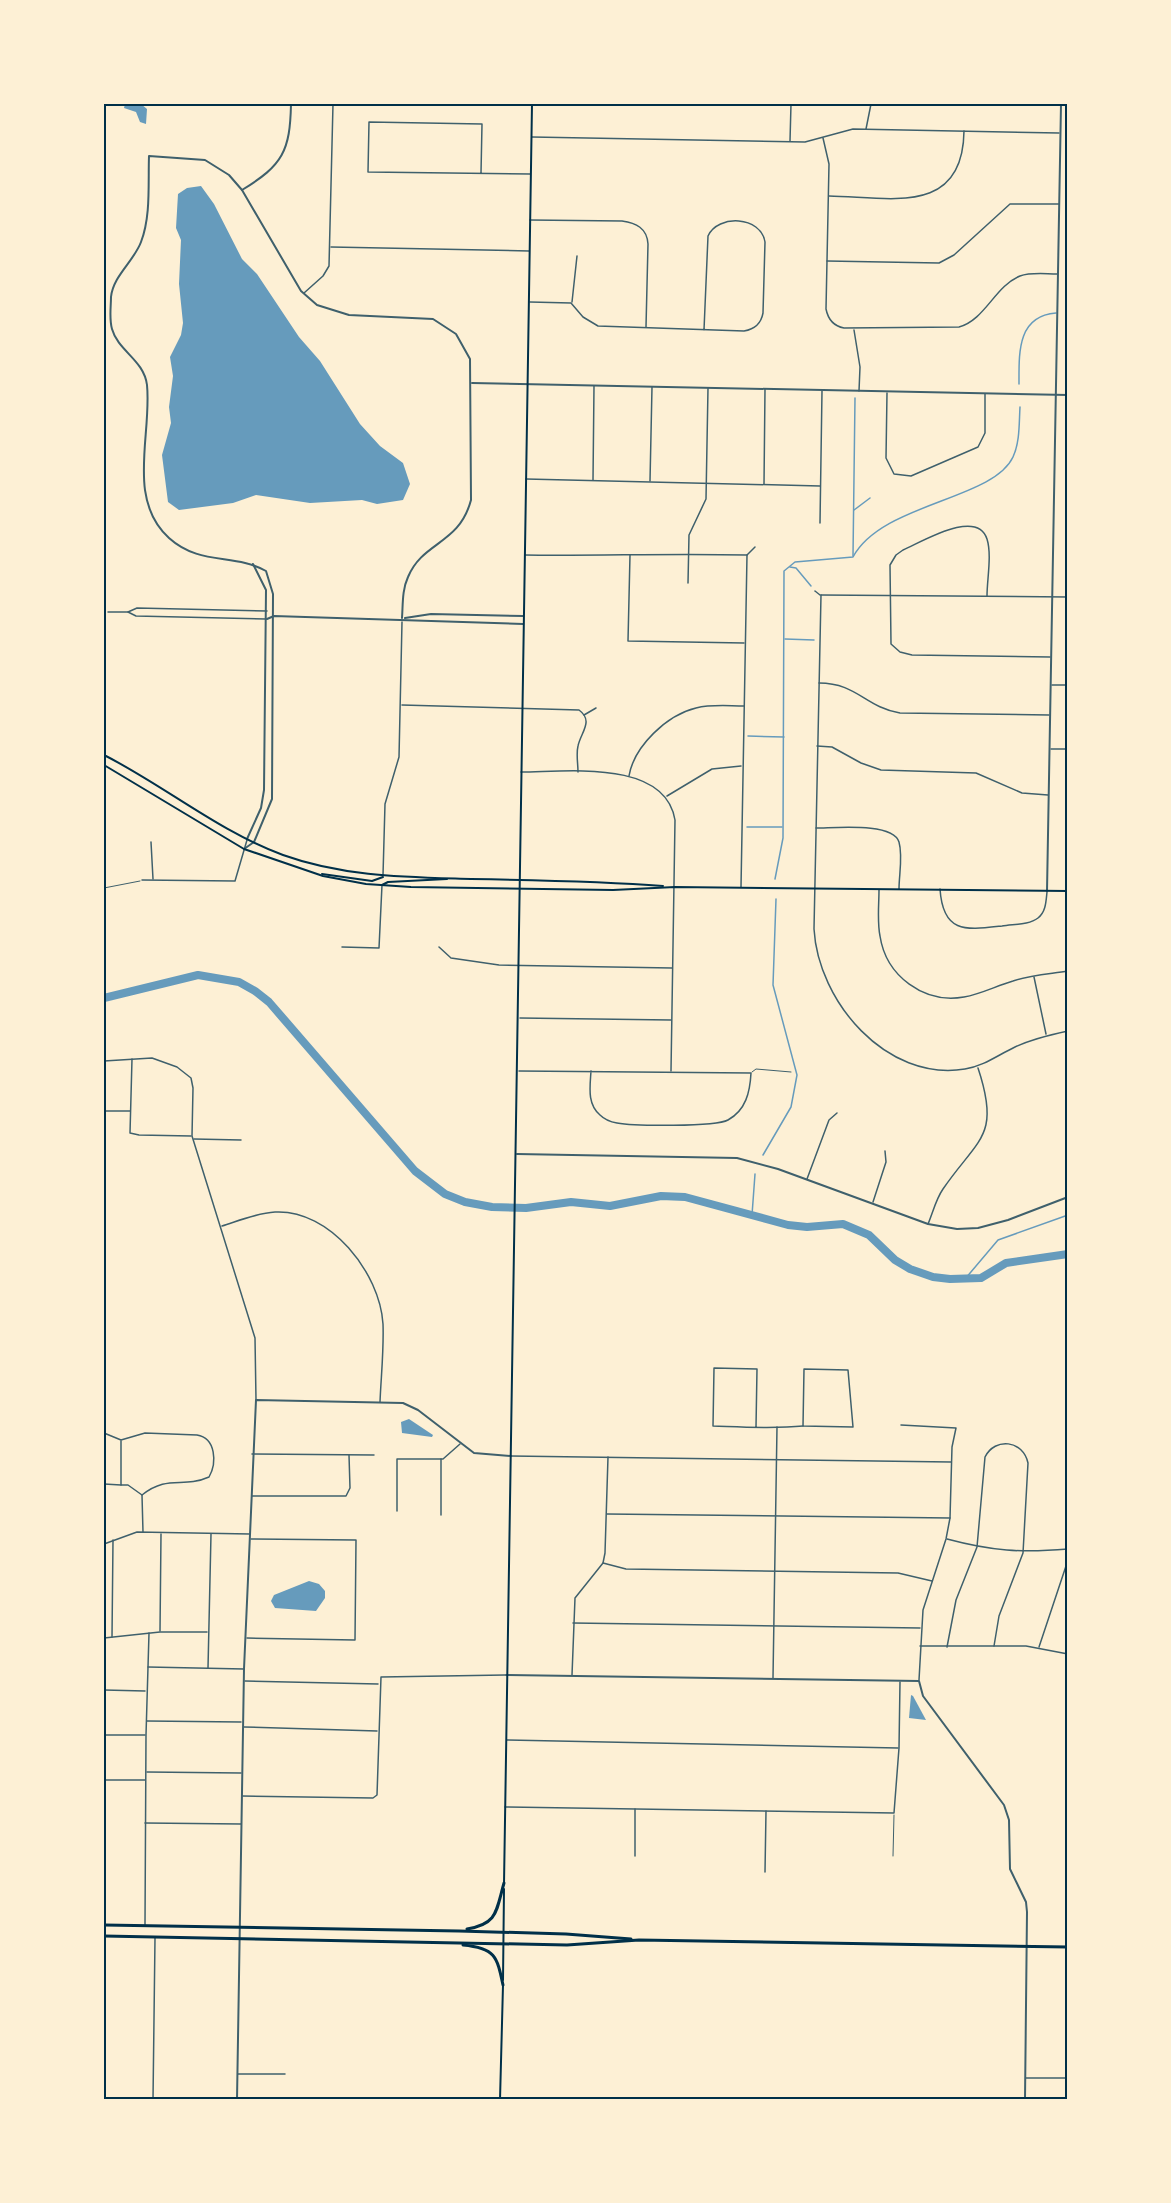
<svg xmlns="http://www.w3.org/2000/svg" width="1171" height="2203" font-family="'PT Serif',serif">
<rect width="100%" height="100%" fill="#fdf0d5"/>
<g fill="#669bbc">
<path d="M 125,104 L 141,104 L 147,109 L 146,124 L 140,122 L 136,112 L 124,108 Z"/>
<path d="M 201,186 L 214,204 L 242,259 L 257,274 L 299,337 L 320,361 L 360,424 L 380,446 L 403,463 L 410,484 L 403,500 L 377,504 L 362,500 L 310,503 L 256,495 L 233,503 L 179,510 L 168,502 L 162,455 L 171,423 L 169,407 L 173,376 L 170,357 L 181,335 L 183,323 L 179,284 L 181,240 L 176,228 L 178,194 L 187,188 Z"/>
<path d="M 409,1419 L 433,1435 L 432,1437 L 402,1433 L 401,1422 Z"/>
<path d="M 309,1581 L 319,1584 L 325,1591 L 325,1598 L 316,1611 L 275,1608 L 271,1601 L 274,1595 Z"/>
<path d="M 911,1695 L 913,1696 L 926,1720 L 909,1718 Z"/>
</g>
<g fill="none" stroke-linecap="round" stroke-linejoin="round">
<g stroke="#669bbc" stroke-width="1.5">
<path d="M 1019,384 C 1019,353 1017,316 1056,313"/>
<path d="M 854,510 L 870,498"/>
<path d="M 853,556 L 855,398"/>
<path d="M 790,567 L 796,568 L 811,586"/>
<path d="M 785,639 L 814,640"/>
<path d="M 748,736 L 784,737"/>
<path d="M 747,827 L 782,827"/>
<path d="M 775,879 L 783,838 L 784,571 L 795,562 L 853,557 C 882,503 993,500 1013,457 C 1020,442 1019,423 1020,407"/>
<path d="M 763,1155 L 791,1107 L 797,1075 L 773,985 L 776,899"/>
<path d="M 752,1215 L 755,1174"/>
<path d="M 965,1279 L 998,1240 L 1068,1215"/>
</g>
<path stroke="#669bbc" stroke-width="8" d="M 104,998 L 198,975 L 239,982 L 255,991 L 269,1002 L 415,1171 L 445,1194 L 465,1202 L 492,1207 L 526,1208 L 571,1202 L 610,1206 L 661,1196 L 685,1197 L 788,1225 L 807,1227 L 843,1224 L 869,1235 L 895,1260 L 910,1269 L 933,1277 L 950,1279 L 981,1278 L 1006,1263 L 1068,1254"/>
<g stroke="#3f606c" stroke-width="1">
<path d="M 104,888 L 140,881"/>
<path d="M 752,1072 L 756,1069 L 791,1072"/>
<path d="M 893,1856 L 894,1815"/>
</g>
<g stroke="#3f606c" stroke-width="1.5">
<path d="M 866,129 L 871,104"/>
<path d="M 532,137 L 805,142 L 853,129 L 1059,133"/>
<path d="M 823,138 L 829,164 L 826,309 C 828,319 833,326 844,328 L 959,327 C 985,320 995,286 1020,276 C 1031,272 1045,274 1057,274"/>
<path d="M 790,141 L 791,104"/>
<path d="M 481,173 L 482,124 L 369,122 L 368,172 L 530,174"/>
<path d="M 829,196 C 889,197 963,217 964,131"/>
<path d="M 530,220 L 622,221 C 636,223 647,228 648,244 L 646,327"/>
<path d="M 331,247 L 529,251"/>
<path d="M 827,261 L 939,263 L 954,255 L 1010,204 L 1059,204"/>
<path d="M 304,293 L 323,276 L 329,266 L 333,104"/>
<path d="M 530,302 L 571,303 L 583,317 L 598,326 L 744,331 C 755,329 761,324 763,313 L 765,242 C 761,216 718,214 708,236 L 704,330"/>
<path d="M 572,302 L 577,256"/>
<path d="M 854,330 L 860,367 L 859,391"/>
<path d="M 887,393 L 886,458 L 894,474 L 911,476 L 978,447 L 985,433 L 985,394"/>
<path d="M 526,479 L 820,486"/>
<path d="M 593,480 L 594,386"/>
<path d="M 650,481 L 652,387"/>
<path d="M 764,484 L 765,389"/>
<path d="M 820,523 L 822,391"/>
<path d="M 525,555 C 599,556 673,553 747,555 L 755,547"/>
<path d="M 630,555 L 628,641 L 744,643"/>
<path d="M 688,583 L 689,535 L 706,499 L 708,388"/>
<path d="M 815,591 L 820,595"/>
<path d="M 821,595 L 814,929 C 818,1001 886,1082 965,1069 C 984,1066 998,1055 1015,1047 C 1032,1039 1049,1035 1068,1031"/>
<path d="M 821,595 L 1068,597"/>
<path d="M 987,596 C 987,579 992,555 987,539 C 977,508 922,542 903,550 L 896,555 L 890,565 L 891,644 L 900,652 L 912,655 L 1050,657"/>
<path d="M 108,612 L 128,612 L 136,616 L 266,619"/>
<path d="M 128,612 L 137,608 L 267,611"/>
<path d="M 819,683 C 857,683 865,707 900,713 L 1049,715"/>
<path d="M 1052,685 L 1068,685"/>
<path d="M 402,705 L 579,710 C 594,721 581,732 578,746 C 576,754 578,763 578,772"/>
<path d="M 584,715 L 596,708"/>
<path d="M 817,746 L 832,747 L 861,763 L 881,770 L 976,773 L 1022,793 L 1048,795"/>
<path d="M 1051,749 L 1068,749"/>
<path d="M 521,772 C 567,772 665,759 675,820 L 671,1071"/>
<path d="M 629,776 C 634,746 667,715 696,708 C 712,704 728,706 744,706"/>
<path d="M 667,796 L 712,769 L 741,766"/>
<path d="M 816,828 C 835,828 893,822 899,842 C 903,856 899,875 899,889"/>
<path d="M 151,842 L 153,879"/>
<path d="M 383,875 L 385,804 L 399,757 L 402,622"/>
<path d="M 142,880 L 235,881 L 247,840"/>
<path d="M 741,887 L 747,555"/>
<path d="M 940,889 C 943,934 966,930 1002,926 C 1013,924 1029,925 1038,918 C 1046,912 1046,901 1047,892"/>
<path d="M 879,890 C 879,905 877,921 880,936 C 886,976 924,1004 964,997 C 981,994 996,986 1013,981 C 1030,975 1049,974 1068,971"/>
<path d="M 342,947 L 379,948 L 382,885"/>
<path d="M 439,947 L 451,958 L 499,965 L 672,968"/>
<path d="M 1034,977 L 1046,1034"/>
<path d="M 520,1018 L 671,1020"/>
<path d="M 132,1059 L 130,1133 L 139,1135 L 191,1136"/>
<path d="M 104,1061 L 152,1058 L 177,1067 L 191,1078 L 193,1088 L 192,1136 L 255,1338 L 256,1400"/>
<path d="M 519,1071 L 751,1073 C 750,1092 746,1110 728,1120 C 715,1127 633,1126 617,1123 C 611,1122 604,1119 600,1115 C 587,1104 590,1087 591,1071"/>
<path d="M 104,1111 L 130,1111"/>
<path d="M 194,1139 L 241,1140"/>
<path d="M 807,1179 L 829,1120 L 837,1113"/>
<path d="M 873,1202 L 886,1162 L 885,1151"/>
<path d="M 928,1224 C 933,1212 936,1199 943,1189 C 978,1138 1001,1137 978,1068"/>
<path d="M 222,1226 C 238,1221 257,1213 275,1212 C 330,1209 380,1273 383,1324 C 384,1350 381,1377 380,1402"/>
<path d="M 804,1369 L 848,1370 L 853,1427 L 803,1426 Z"/>
<path d="M 901,1425 L 956,1428 L 952,1447 L 950,1518 L 946,1539 L 923,1610 L 919,1680"/>
<path d="M 756,1427 L 757,1369 L 714,1368 L 713,1426 C 742,1427 773,1429 803,1426"/>
<path d="M 104,1433 L 121,1440 L 145,1433 L 197,1435 C 216,1438 217,1463 209,1477 C 182,1489 169,1474 142,1495"/>
<path d="M 121,1441 L 121,1485 L 128,1485 L 142,1495 L 143,1532"/>
<path d="M 252,1454 L 374,1455"/>
<path d="M 511,1456 L 951,1462"/>
<path d="M 104,1484 L 121,1485"/>
<path d="M 252,1496 L 346,1496 L 350,1488 L 349,1455"/>
<path d="M 397,1511 L 397,1459 L 443,1459 L 460,1444"/>
<path d="M 607,1514 L 950,1518"/>
<path d="M 441,1515 L 441,1459"/>
<path d="M 947,1539 C 992,1551 1021,1553 1068,1549"/>
<path d="M 104,1544 L 137,1532 L 250,1534"/>
<path d="M 603,1563 L 626,1569 L 898,1573 L 932,1581"/>
<path d="M 573,1623 L 920,1628"/>
<path d="M 160,1631 L 161,1534"/>
<path d="M 112,1637 L 113,1540"/>
<path d="M 104,1638 L 160,1632 L 207,1632"/>
<path d="M 247,1638 L 355,1640 L 356,1540 L 251,1539"/>
<path d="M 920,1646 L 1026,1646 L 1068,1654"/>
<path d="M 947,1647 L 956,1600 L 977,1547 L 985,1457 C 995,1437 1023,1440 1028,1463 L 1023,1553 L 999,1616 L 994,1646"/>
<path d="M 1039,1647 L 1068,1560"/>
<path d="M 148,1667 L 244,1669"/>
<path d="M 208,1668 L 211,1534"/>
<path d="M 572,1675 L 575,1598 L 603,1563 L 605,1553 L 608,1457"/>
<path d="M 773,1678 L 777,1427"/>
<path d="M 245,1681 L 378,1684"/>
<path d="M 104,1690 L 145,1691"/>
<path d="M 147,1721 L 241,1722"/>
<path d="M 244,1727 L 377,1731"/>
<path d="M 104,1735 L 145,1735"/>
<path d="M 507,1740 L 898,1748"/>
<path d="M 147,1772 L 241,1773"/>
<path d="M 104,1780 L 145,1780"/>
<path d="M 242,1796 L 373,1798 L 377,1795 L 381,1677 L 505,1675"/>
<path d="M 505,1807 L 894,1813 L 899,1748 L 900,1682"/>
<path d="M 635,1809 L 635,1856"/>
<path d="M 145,1823 L 241,1824"/>
<path d="M 765,1872 L 766,1811"/>
<path d="M 145,1925 L 146,1735 L 149,1633"/>
<path d="M 238,2074 L 285,2074"/>
<path d="M 1026,2078 L 1068,2078"/>
<path d="M 153,2100 L 155,1938"/>
</g>
<g stroke="#3f606c" stroke-width="2">
<path d="M 242,190 C 283,165 290,151 291,104"/>
<path d="M 472,383 L 1068,395"/>
<path d="M 405,618 L 431,614 L 523,616"/>
<path d="M 267,619 L 274,616 L 523,624"/>
<path d="M 247,839 L 261,808 L 264,790 L 266,590 L 253,564"/>
<path d="M 244,849 L 254,842 L 272,799 L 273,594 L 266,571 C 234,553 200,566 169,538 C 126,499 152,435 147,385 C 144,360 118,351 112,329 C 109,319 111,307 111,297 C 113,276 134,261 141,242 C 151,216 148,184 149,156 L 205,160 L 229,175 L 242,190 L 301,291 L 317,305 L 349,315 L 433,319 L 456,334 L 470,359 L 471,500 C 459,545 423,541 408,577 C 402,590 403,604 402,618"/>
<path d="M 1047,891 L 1061,104"/>
<path d="M 517,1154 L 737,1158 L 778,1169 L 928,1224 L 957,1229 L 978,1228 L 1008,1220 L 1068,1197"/>
<path d="M 506,1675 L 919,1681 L 923,1696 L 1004,1805 L 1009,1820 L 1010,1869 L 1026,1902 L 1027,1912 L 1025,2100"/>
<path d="M 237,2100 L 244,1669 L 256,1400 L 403,1403 L 418,1410 L 474,1453 L 511,1456"/>
</g>
<g stroke="#003049" stroke-width="2">
<path d="M 104,755 C 165,786 218,831 283,855 C 344,877 407,877 471,879 C 536,880 599,881 663,886"/>
<path d="M 104,765 L 244,849 L 323,876 L 366,884 L 411,887 L 613,890 L 675,887 L 1068,891"/>
<path d="M 322,874 L 372,881 L 383,877"/>
<path d="M 382,885 L 388,882 L 447,879"/>
<path d="M 504,1884 L 532,104"/>
<path d="M 503,1980 L 504,1889"/>
<path d="M 500,2100 L 503,1985"/>
</g>
<g stroke="#003049" stroke-width="3">
<path d="M 104,1925 L 459,1931 L 566,1934 L 631,1939"/>
<path d="M 467,1929 C 498,1924 496,1911 504,1883"/>
<path d="M 104,1936 L 567,1945 L 639,1940 L 1068,1947"/>
<path d="M 463,1945 C 495,1948 497,1956 503,1985"/>
</g>
</g>
<rect width="1171" height="2203" fill="none" stroke="#fdf0d5" stroke-width="210"/>
<rect x="105" y="105" width="961" height="1993" fill="none" stroke="#003049" stroke-width="2"/>
</svg>
